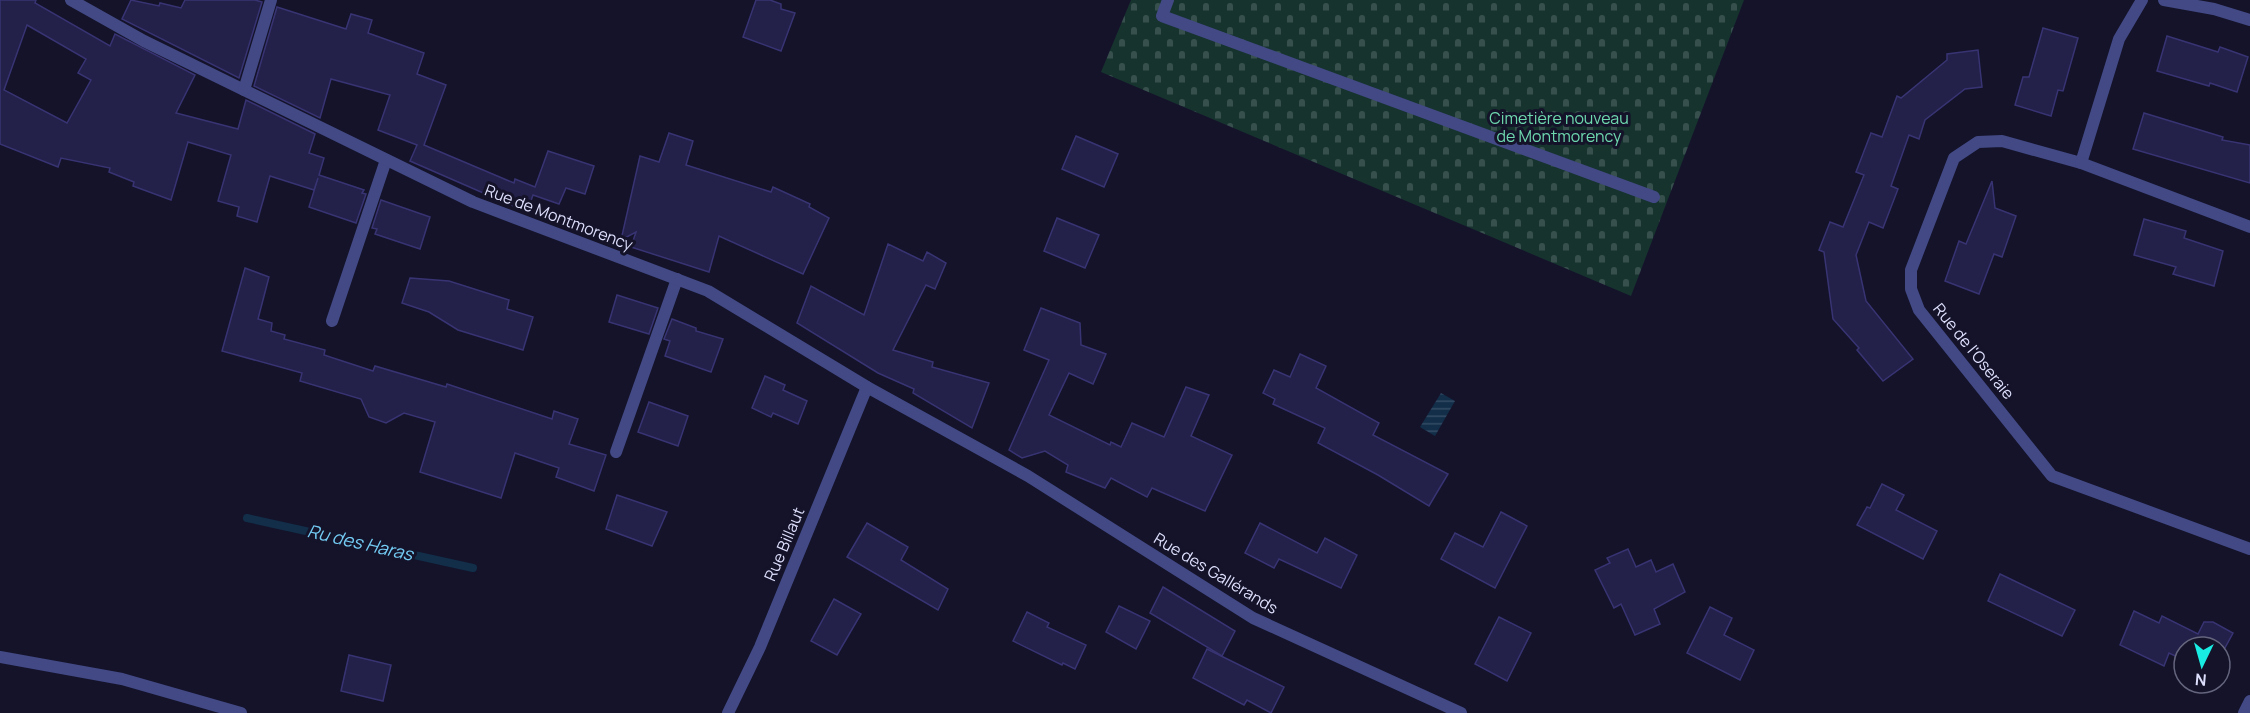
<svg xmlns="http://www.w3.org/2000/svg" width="2250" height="713" font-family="Manrope,sans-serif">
<defs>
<pattern id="cemetery-stones" width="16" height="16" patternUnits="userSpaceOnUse" patternTransform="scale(1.5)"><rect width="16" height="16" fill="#16332e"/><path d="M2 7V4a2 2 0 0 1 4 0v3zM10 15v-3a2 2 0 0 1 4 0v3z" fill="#37504d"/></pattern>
<pattern id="water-rules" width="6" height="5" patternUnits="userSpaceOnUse" patternTransform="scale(1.5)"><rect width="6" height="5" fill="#122e49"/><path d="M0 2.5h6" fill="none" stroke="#344c64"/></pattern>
</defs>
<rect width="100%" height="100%" fill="#14132a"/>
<path fill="url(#cemetery-stones)" d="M 1131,0 L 1744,0 L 1631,296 L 1101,72 Z"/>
<path fill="url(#water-rules)" d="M 1441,393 L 1455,401 L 1435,436 L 1420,427 Z"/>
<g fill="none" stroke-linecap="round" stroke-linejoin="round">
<path stroke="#122e49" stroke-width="8" d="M 247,518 L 473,568"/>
</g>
<g fill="#232049" stroke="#383473" stroke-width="1.5" fill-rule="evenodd">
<path d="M 0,0 L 36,0 L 35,3 L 110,46 L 115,34 L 195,75 L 176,113 L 238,129 L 246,100 L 315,134 L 309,153 L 324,158 L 319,175 L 364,190 L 362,193 L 366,194 L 356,223 L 309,207 L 318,178 L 314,190 L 270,176 L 257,222 L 237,216 L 239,207 L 218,201 L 231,155 L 188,142 L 171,200 L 133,186 L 134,182 L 109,172 L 110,168 L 61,158 L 58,167 L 0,144 ZM 27,25 L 86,59 L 78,73 L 91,80 L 67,123 L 4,90 Z"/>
<path d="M 131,0 L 159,6 L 160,3 L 181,8 L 185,0 L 255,0 L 262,2 L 239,78 L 122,19 Z"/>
<path d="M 756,0 L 770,0 L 781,4 L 781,9 L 795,13 L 781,51 L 743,37 Z"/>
<path d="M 277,7 L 346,29 L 351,14 L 372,20 L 368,33 L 424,53 L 417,74 L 446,85 L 424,145 L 514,183 L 515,179 L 535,187 L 548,151 L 594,166 L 585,194 L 566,188 L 559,204 L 533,195 L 527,212 L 410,161 L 417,145 L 378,130 L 390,95 L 331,79 L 320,118 L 254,86 Z"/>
<path d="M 2043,28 L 2078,38 L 2063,91 L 2058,90 L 2051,116 L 2015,105 L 2023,77 L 2029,77 Z"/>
<path d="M 2167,36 L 2218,52 L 2220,47 L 2248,57 L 2237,92 L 2210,83 L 2209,86 L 2157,71 Z"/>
<path d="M 1978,50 L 1982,87 L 1965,89 L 1925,120 L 1919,139 L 1909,135 L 1891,186 L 1898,189 L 1883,228 L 1869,222 L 1856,255 L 1866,301 L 1913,359 L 1883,381 L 1857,350 L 1859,348 L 1833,319 L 1824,252 L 1819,250 L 1830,222 L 1843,227 L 1864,175 L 1856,172 L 1871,133 L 1882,137 L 1897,96 L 1901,98 L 1947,60 L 1947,54 Z"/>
<path d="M 2144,113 L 2223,137 L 2222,140 L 2250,145 L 2250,183 L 2133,149 Z"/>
<path d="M 669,133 L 693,141 L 686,165 L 771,192 L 773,187 L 810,204 L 809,207 L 829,218 L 803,274 L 719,236 L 709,272 L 631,247 L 636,232 L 621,240 L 640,156 L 659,162 Z"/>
<path d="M 1076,136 L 1118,154 L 1104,187 L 1062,169 Z"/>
<path d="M 1992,181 L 1995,208 L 2016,216 L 2002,257 L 1994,254 L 1979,294 L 1945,281 L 1959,241 L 1966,244 Z"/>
<path d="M 381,200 L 430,217 L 420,249 L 375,234 L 377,229 L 372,228 Z"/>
<path d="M 1057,218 L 1099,235 L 1085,268 L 1044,251 Z"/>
<path d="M 2144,219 L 2186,231 L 2184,238 L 2223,251 L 2214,286 L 2173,274 L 2176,267 L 2134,255 Z"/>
<path d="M 888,244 L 923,261 L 927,252 L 946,263 L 935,289 L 926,285 L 893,350 L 933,362 L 932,367 L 989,383 L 972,428 L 913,393 L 914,389 L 878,373 L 797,323 L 811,286 L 864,315 Z"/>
<path d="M 245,268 L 269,277 L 258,319 L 272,323 L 271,331 L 285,335 L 284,339 L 325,350 L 324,355 L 373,371 L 375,366 L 446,387 L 447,384 L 552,419 L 554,411 L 578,419 L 569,444 L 606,455 L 594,491 L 556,477 L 559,468 L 515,453 L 501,498 L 420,472 L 435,422 L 404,413 L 386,423 L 369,417 L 361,399 L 300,381 L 302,373 L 222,351 Z"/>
<path d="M 410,278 L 449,281 L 509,300 L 507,309 L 533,317 L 523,350 L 458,330 L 429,312 L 402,303 Z"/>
<path d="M 617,295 L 658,308 L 649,334 L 609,322 Z"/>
<path d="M 1041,308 L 1080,323 L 1081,345 L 1106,354 L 1093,384 L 1069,373 L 1049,415 L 1110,445 L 1111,442 L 1121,447 L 1132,423 L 1164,437 L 1186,387 L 1209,395 L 1191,436 L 1232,455 L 1205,511 L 1152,488 L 1147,497 L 1111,478 L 1105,488 L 1066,472 L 1068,465 L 1045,451 L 1022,458 L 1009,450 L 1049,360 L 1024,350 Z"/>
<path d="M 672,319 L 696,328 L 696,331 L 723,339 L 711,372 L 665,356 L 670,341 L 664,339 Z"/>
<path d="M 1300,354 L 1326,366 L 1316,388 L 1379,423 L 1373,435 L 1448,474 L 1429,506 L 1378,475 L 1318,443 L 1325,428 L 1273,404 L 1275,399 L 1263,393 L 1274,370 L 1290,377 Z"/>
<path d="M 765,376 L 785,385 L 783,390 L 807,401 L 798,424 L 773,413 L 771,417 L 752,408 Z"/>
<path d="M 649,402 L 688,416 L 678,446 L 638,432 Z"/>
<path d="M 1882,484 L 1904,495 L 1896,510 L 1937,531 L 1923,559 L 1857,525 L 1867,507 L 1870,508 Z"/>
<path d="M 617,495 L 667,512 L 652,546 L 606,529 Z"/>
<path d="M 1501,512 L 1527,526 L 1495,588 L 1441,559 L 1455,533 L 1483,547 Z"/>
<path d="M 867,523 L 908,547 L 901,560 L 948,589 L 938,610 L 847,557 Z"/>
<path d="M 1260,523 L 1317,553 L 1325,538 L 1357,555 L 1341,588 L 1279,559 L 1274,568 L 1245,553 Z"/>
<path d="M 1628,549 L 1636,567 L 1651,560 L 1656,572 L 1673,564 L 1685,592 L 1654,609 L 1660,624 L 1635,635 L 1621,604 L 1614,608 L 1595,570 L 1610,563 L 1607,558 Z"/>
<path d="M 2000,574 L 2075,610 L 2062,636 L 1988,601 Z"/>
<path d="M 1163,587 L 1235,631 L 1222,656 L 1150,613 Z"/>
<path d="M 834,599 L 861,614 L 837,655 L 811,641 Z"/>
<path d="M 1119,606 L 1150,621 L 1136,649 L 1106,632 Z"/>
<path d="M 1710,607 L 1732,618 L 1724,635 L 1754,650 L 1740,680 L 1687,653 Z"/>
<path d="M 2134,611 L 2159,623 L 2162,616 L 2198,634 L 2204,622 L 2213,622 L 2233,633 L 2220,657 L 2220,647 L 2184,647 L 2184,660 L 2169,653 L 2164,666 L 2120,645 Z"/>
<path d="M 1027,612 L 1049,623 L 1047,627 L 1086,645 L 1075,669 L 1063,663 L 1062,665 L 1013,641 Z"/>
<path d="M 1499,617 L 1531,633 L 1507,681 L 1475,664 Z"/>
<path d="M 1207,649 L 1284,687 L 1271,713 L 1247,700 L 1244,705 L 1193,678 Z"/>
<path d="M 349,655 L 391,665 L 383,701 L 341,691 Z"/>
</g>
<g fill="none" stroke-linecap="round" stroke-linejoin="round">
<g stroke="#424985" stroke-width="12">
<path d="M 1168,0 L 1162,16 L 1654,197"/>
<path d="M 332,321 L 386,160"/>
<path d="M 616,452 L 677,279"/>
</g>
<g stroke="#424985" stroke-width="12">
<path d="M 71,0 L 144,41 L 473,202 L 708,291 L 867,387 L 1028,476 L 1253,618 L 1461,713"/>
<path d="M 2142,0 L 2119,39 L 2081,163 L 2002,141 L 1978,142 L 1954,158 L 1911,270 L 1911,289 L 1919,310 L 2052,476 L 2250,549"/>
<path d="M 2164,0 L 2214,9 L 2250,20"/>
<path d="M 244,90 L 271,0"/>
<path d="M 2081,163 L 2250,227"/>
<path d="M 0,657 L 122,679 L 241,713"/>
<path d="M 728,713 L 760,647 L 867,387"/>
<path d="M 2244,713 L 2250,701"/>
</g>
</g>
<g text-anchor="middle" stroke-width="6" stroke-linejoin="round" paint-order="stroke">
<g font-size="16" fill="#6ed8ae" stroke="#14132a">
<text x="1559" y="124">Cimetière nouveau<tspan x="1559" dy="18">de Montmorency</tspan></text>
</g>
<g font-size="16" fill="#dedffc" stroke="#14132a">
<text transform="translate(559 217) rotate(21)" y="6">Rue de Montmorency</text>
<text transform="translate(1974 351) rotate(51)" y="6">Rue de l'Oseraie</text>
<text transform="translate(784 544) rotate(-67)" y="6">Rue Billaut</text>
<text transform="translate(1216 573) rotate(31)" y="6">Rue des Gallérands</text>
</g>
<g font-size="18" font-style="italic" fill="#74ccf4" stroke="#14132a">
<text transform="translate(360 543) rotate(13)" y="6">Ru des Haras</text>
</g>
</g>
<g transform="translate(2202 665) rotate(185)"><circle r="28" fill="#14132a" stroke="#65657e" stroke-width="1.5"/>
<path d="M0-4.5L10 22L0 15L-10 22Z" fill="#19ede3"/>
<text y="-9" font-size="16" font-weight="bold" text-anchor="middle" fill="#dedffc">N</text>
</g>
</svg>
